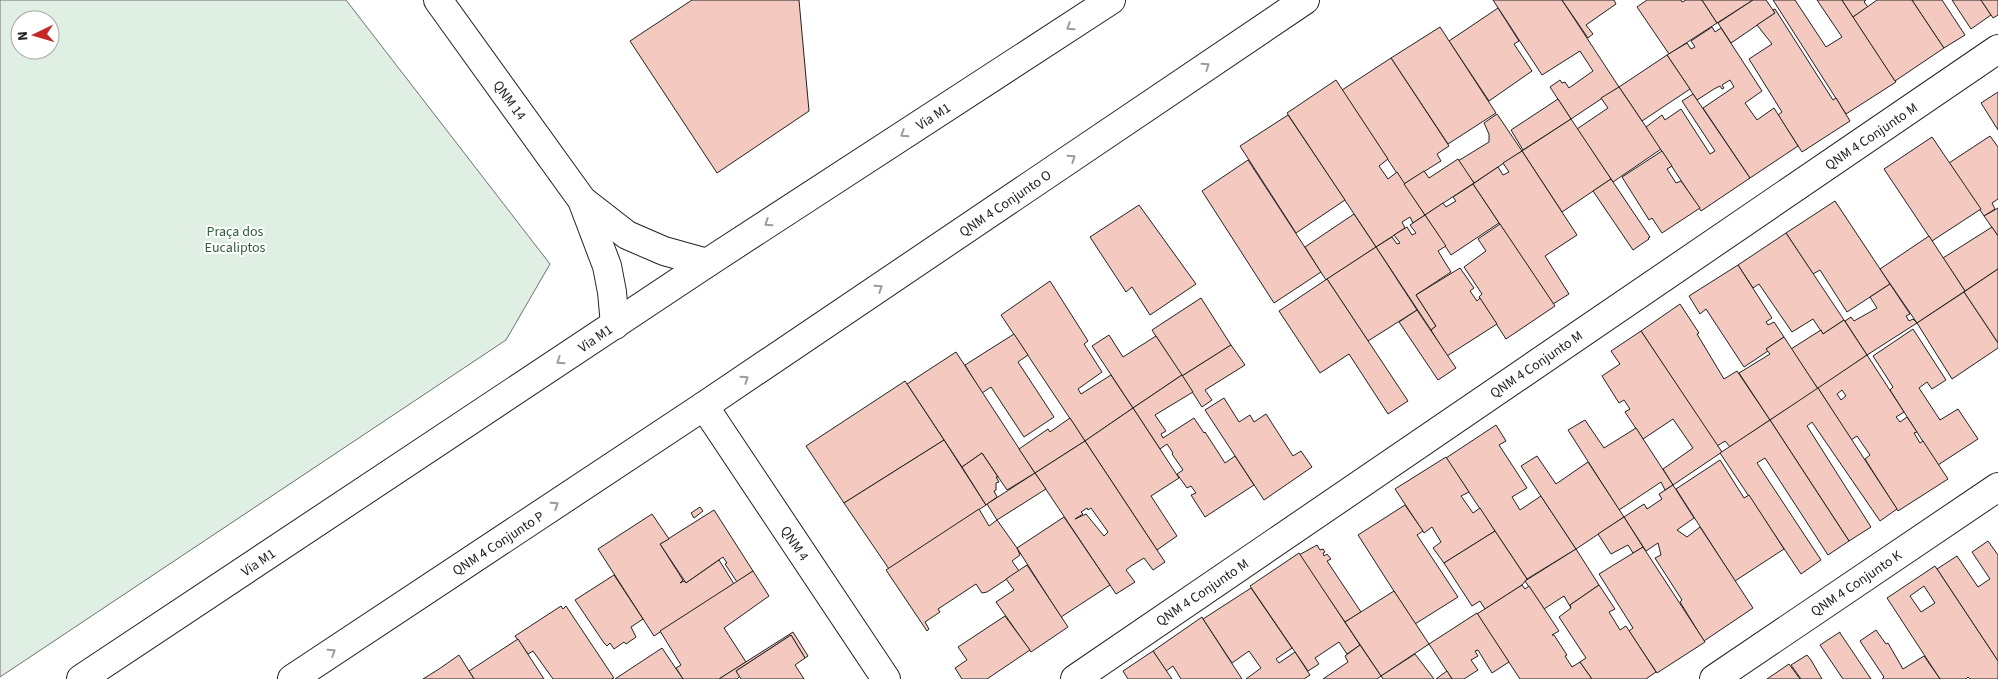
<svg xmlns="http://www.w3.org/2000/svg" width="1998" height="679" font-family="'Source Sans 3',sans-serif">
<rect width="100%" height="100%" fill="#fff"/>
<path fill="#e0efe3" stroke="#6f6f6f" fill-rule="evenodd" d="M 0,0 L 346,0 L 550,264 L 506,340 L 0,677 ZM 20,20 L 50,20 L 50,50 L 20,50 Z"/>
<g fill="#f3c9c0" stroke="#222" fill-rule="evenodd">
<path d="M 692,0 L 799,0 L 809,111 L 717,173 L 630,41 Z"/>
<path d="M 1493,0 L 1562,0 L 1619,87 L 1571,119 L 1550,87 L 1560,80 L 1562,83 L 1565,82 L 1569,88 L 1593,71 L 1580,51 L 1542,75 Z"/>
<path d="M 1562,0 L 1614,0 L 1616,4 L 1586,25 L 1593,34 L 1588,38 Z"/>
<path d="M 1647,0 L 1681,0 L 1682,2 L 1686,0 L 1702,0 L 1717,23 L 1669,54 L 1637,7 Z"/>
<path d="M 1702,0 L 1753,0 L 1717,23 Z"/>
<path d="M 1753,0 L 1766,0 L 1775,13 L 1731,43 L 1718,23 Z"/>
<path d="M 1773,0 L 1795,0 L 1826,47 L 1842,37 L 1817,0 L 1842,0 L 1896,82 L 1846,114 Z"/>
<path d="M 1842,0 L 1866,0 L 1864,2 L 1868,7 L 1853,17 Z"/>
<path d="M 1877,0 L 1912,0 L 1944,48 L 1895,81 L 1853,17 Z"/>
<path d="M 1912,0 L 1942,0 L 1965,35 L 1944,48 Z"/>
<path d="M 1952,0 L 1981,0 L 1991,15 L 1971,29 Z"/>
<path d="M 1981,0 L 1998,0 L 1998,15 L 1993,18 Z"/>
<path d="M 1498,8 L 1519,41 L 1514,44 L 1532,71 L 1489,101 L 1449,41 Z"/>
<path d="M 1775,9 L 1833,100 L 1836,98 L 1850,121 L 1802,152 L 1778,115 L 1782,112 L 1749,59 L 1772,44 L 1757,25 L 1775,13 L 1773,10 Z"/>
<path d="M 1440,27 L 1496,113 L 1448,144 L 1391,58 Z"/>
<path d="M 1712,27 L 1715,32 L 1721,28 L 1762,91 L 1745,103 L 1757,120 L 1774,108 L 1798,146 L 1750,178 L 1703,108 L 1734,87 L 1730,80 L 1722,85 L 1724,88 L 1722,89 L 1720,86 L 1714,89 L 1697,100 L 1667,55 L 1687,43 L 1691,49 L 1695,47 L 1691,41 Z"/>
<path d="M 1667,55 L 1690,89 L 1642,121 L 1619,87 Z"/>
<path d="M 1391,58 L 1449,146 L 1437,154 L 1441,161 L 1404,184 L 1342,90 Z"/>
<path d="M 1336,80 L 1388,159 L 1379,166 L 1388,179 L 1397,172 L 1425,215 L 1413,223 L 1410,217 L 1402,222 L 1405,228 L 1376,247 L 1287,113 Z"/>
<path d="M 1619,87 L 1661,149 L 1613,182 L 1577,129 L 1608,108 L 1601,98 Z"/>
<path d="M 1998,92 L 1998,130 L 1981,103 Z"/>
<path d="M 1693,94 L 1750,178 L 1701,211 L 1646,127 L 1662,115 L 1665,120 L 1681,109 L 1710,154 L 1715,151 L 1682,101 Z"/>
<path d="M 1558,99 L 1571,119 L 1523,150 L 1511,130 Z"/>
<path d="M 1497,114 L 1522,151 L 1474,183 L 1458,161 L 1489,142 L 1489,134 L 1484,123 Z"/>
<path d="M 1288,115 L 1345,200 L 1296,233 L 1240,146 Z"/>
<path d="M 1571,119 L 1611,179 L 1562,212 L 1522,151 Z"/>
<path d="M 1990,136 L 1998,147 L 1998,199 L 1992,203 L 1995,209 L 1984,216 L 1949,163 Z"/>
<path d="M 1932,137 L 1981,209 L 1932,241 L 1884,169 Z"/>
<path d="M 1522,151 L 1577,235 L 1545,256 L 1569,294 L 1553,304 L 1473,184 L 1498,167 L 1503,175 L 1509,172 L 1503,163 Z"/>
<path d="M 1662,151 L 1672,166 L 1667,169 L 1676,183 L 1681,181 L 1700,208 L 1662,233 L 1652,218 L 1649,220 L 1622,177 Z"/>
<path d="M 1458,159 L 1474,183 L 1425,215 L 1404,184 L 1424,171 L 1429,178 Z"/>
<path d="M 1248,160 L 1321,272 L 1274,303 L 1202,191 Z"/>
<path d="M 1611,179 L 1650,237 L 1648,238 L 1649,239 L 1633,250 L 1593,191 Z"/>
<path d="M 1473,184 L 1499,223 L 1451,255 L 1425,215 L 1443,203 L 1446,207 L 1456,201 L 1453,197 Z"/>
<path d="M 1835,201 L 1890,284 L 1847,312 L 1820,270 L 1813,274 L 1786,233 Z"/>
<path d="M 1139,205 L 1196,284 L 1150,315 L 1132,287 L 1126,292 L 1090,237 Z"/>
<path d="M 1998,208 L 1998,236 L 1984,216 Z"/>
<path d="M 1354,214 L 1376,247 L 1326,280 L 1305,247 Z"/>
<path d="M 1425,215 L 1446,246 L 1438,251 L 1451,272 L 1416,295 L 1436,326 L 1431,330 L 1376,247 L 1392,237 L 1397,244 L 1400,243 L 1394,235 L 1407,227 L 1412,235 L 1416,233 L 1410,225 Z"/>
<path d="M 1500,224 L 1555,306 L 1506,339 L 1479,297 L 1482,294 L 1464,267 L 1486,251 L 1478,239 Z"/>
<path d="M 1992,227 L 1998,236 L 1998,269 L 1965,291 L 1943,258 Z"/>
<path d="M 1786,233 L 1844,320 L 1823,334 L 1813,319 L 1792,332 L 1759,284 L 1753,288 L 1738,265 Z"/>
<path d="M 1929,236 L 1965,291 L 1917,323 L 1880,269 Z"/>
<path d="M 1376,247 L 1417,310 L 1368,341 L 1327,279 Z"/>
<path d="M 1738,265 L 1772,318 L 1766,322 L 1768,325 L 1774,322 L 1784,337 L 1766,349 L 1768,351 L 1744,367 L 1706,309 L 1700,314 L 1689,296 Z"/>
<path d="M 1460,268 L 1474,288 L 1470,291 L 1477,301 L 1480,298 L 1497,324 L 1447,356 L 1431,330 L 1436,326 L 1416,295 Z"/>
<path d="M 1998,269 L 1998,343 L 1964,292 Z"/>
<path d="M 1327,279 L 1408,401 L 1388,414 L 1349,354 L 1320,373 L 1279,311 Z"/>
<path d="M 1050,281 L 1088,341 L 1084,344 L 1102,372 L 1078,389 L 1081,394 L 1111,375 L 1133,408 L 1085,441 L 1001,315 Z"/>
<path d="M 1890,284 L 1910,314 L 1906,316 L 1909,321 L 1913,319 L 1917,323 L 1867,355 L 1845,321 L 1851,317 L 1854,321 L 1877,308 L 1870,297 Z"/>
<path d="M 1964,292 L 1998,343 L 1998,348 L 1952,379 L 1917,323 Z"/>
<path d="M 1201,298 L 1231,345 L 1182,376 L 1152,330 Z"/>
<path d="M 1680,304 L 1699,333 L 1697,334 L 1724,379 L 1737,371 L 1770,420 L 1730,447 L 1725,441 L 1717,446 L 1641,331 Z"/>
<path d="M 1417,310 L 1456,368 L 1438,380 L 1399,322 Z"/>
<path d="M 1844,320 L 1867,355 L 1818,389 L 1791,349 L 1821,330 L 1823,334 Z"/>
<path d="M 1913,329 L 1946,380 L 1932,389 L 1927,382 L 1919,388 L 1940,420 L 1958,409 L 1978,439 L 1938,465 L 1890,390 L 1893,387 L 1873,356 Z"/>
<path d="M 1641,331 L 1722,452 L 1673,485 L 1663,469 L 1693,448 L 1673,419 L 1643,439 L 1625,412 L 1630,409 L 1624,400 L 1619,403 L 1602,376 L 1620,364 L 1611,351 Z"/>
<path d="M 1014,334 L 1028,355 L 1018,362 L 1054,417 L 1024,437 L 991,387 L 982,393 L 965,365 Z"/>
<path d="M 1109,335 L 1123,357 L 1156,336 L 1182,375 L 1133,408 L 1092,346 Z"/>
<path d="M 1784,337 L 1818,389 L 1770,420 L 1739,373 L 1770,354 L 1766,349 Z"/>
<path d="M 1231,345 L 1245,365 L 1205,390 L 1212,400 L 1202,407 L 1182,376 Z"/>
<path d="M 956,352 L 1035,473 L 1007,490 L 982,453 L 962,467 L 907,384 Z"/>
<path d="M 1867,355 L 1904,412 L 1896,417 L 1900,422 L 1907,417 L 1917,432 L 1914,433 L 1920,443 L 1923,441 L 1948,479 L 1898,511 L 1865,459 L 1870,455 L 1857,436 L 1851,440 L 1818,388 ZM 1842,390 L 1846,396 L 1841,400 L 1837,394 Z"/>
<path d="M 1182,375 L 1193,392 L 1155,415 L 1166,431 L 1161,434 L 1163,438 L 1194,418 L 1204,433 L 1205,432 L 1225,463 L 1235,456 L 1254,485 L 1205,517 L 1191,495 L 1196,493 L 1191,486 L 1187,488 L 1177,474 L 1183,470 L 1172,454 L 1173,453 L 1167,444 L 1160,449 L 1133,408 Z"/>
<path d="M 905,381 L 944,440 L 844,503 L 806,446 Z"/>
<path d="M 1818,388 L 1897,509 L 1880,521 L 1812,422 L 1807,426 L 1871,527 L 1849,541 L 1770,420 Z"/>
<path d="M 1224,398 L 1239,422 L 1250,415 L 1254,422 L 1266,414 L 1293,456 L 1301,451 L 1312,467 L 1264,500 L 1205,410 Z"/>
<path d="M 1133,408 L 1179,478 L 1151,496 L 1177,536 L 1157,550 L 1085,441 Z"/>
<path d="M 1070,418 L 1085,441 L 1035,473 L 1019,449 L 1048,429 L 1050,432 Z"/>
<path d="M 1585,420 L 1604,448 L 1636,428 L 1673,485 L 1665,490 L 1661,482 L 1619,510 L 1568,430 Z"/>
<path d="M 1770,420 L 1849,541 L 1828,555 L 1765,458 L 1757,463 L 1821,560 L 1801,574 L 1720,453 Z"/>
<path d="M 1496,425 L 1506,441 L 1499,445 L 1527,488 L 1512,497 L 1520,510 L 1541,496 L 1576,549 L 1527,579 L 1446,458 Z"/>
<path d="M 944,440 L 986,505 L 889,569 L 844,503 Z"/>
<path d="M 1085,441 L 1165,562 L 1153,570 L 1144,558 L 1131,566 L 1126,570 L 1135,582 L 1116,594 L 1035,473 ZM 1087,508 L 1088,510 L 1091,508 L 1108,532 L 1104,536 L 1086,514 L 1075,519 L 1083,514 L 1081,512 Z"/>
<path d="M 982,453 L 998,477 L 996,477 L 999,482 L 996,483 L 996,490 L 994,491 L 997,497 L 986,505 L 962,467 Z"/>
<path d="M 1537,456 L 1556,484 L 1588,462 L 1624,517 L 1576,549 L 1521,466 Z"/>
<path d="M 1446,457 L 1469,492 L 1461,496 L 1473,513 L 1480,508 L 1495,531 L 1444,563 L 1433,548 L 1441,542 L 1432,527 L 1424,533 L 1395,489 Z"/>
<path d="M 1720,460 L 1744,498 L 1749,495 L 1784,549 L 1735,581 L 1676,489 Z"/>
<path d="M 1035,473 L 1046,489 L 997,520 L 987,504 Z"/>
<path d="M 1673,485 L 1694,518 L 1677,530 L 1687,537 L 1700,527 L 1753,608 L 1704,641 L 1680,602 L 1682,600 L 1655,558 L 1661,555 L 1658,543 L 1646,551 L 1624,517 L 1644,504 L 1647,509 L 1662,499 L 1659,494 Z"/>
<path d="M 1405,505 L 1423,531 L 1417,535 L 1458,597 L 1415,624 L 1358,535 Z"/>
<path d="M 700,507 L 703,511 L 694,518 L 691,513 Z"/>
<path d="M 979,509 L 989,526 L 997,520 L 1017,548 L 1020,555 L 1012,561 L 1019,571 L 987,592 L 982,593 L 976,584 L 938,609 L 940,612 L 925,622 L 929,629 L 927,631 L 886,570 Z"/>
<path d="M 714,510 L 753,571 L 737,582 L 725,564 L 727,563 L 723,557 L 686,583 L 660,544 Z"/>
<path d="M 652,514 L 669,539 L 660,544 L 683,580 L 680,583 L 684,581 L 686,583 L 719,560 L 734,584 L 654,636 L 598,549 Z"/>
<path d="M 1064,517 L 1110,585 L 1061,617 L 1017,548 Z"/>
<path d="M 1624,517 L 1643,547 L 1633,553 L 1628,545 L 1611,554 L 1598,534 Z"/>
<path d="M 1495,531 L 1527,579 L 1522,585 L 1485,609 L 1480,601 L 1472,606 L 1444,563 Z"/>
<path d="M 1988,541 L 1998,555 L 1998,661 L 1937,569 L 1957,556 L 1978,587 L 1990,579 L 1972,552 Z"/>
<path d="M 1317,545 L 1320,550 L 1323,549 L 1325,552 L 1323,553 L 1324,556 L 1327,554 L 1331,559 L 1327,561 L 1361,612 L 1345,622 L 1299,555 Z"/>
<path d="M 1643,547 L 1705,642 L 1657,673 L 1629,631 L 1633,628 L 1599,574 Z"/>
<path d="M 1576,549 L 1599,585 L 1570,605 L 1571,608 L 1564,596 L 1544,609 L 1525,581 Z"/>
<path d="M 1299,553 L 1360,645 L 1347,654 L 1339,642 L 1315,658 L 1319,664 L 1308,671 L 1250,586 Z"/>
<path d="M 1027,565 L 1068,627 L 1031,652 L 996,602 L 1014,590 L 1006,579 Z"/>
<path d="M 1935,566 L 1998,661 L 1998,679 L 1970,679 L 1968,677 L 1966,679 L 1940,679 L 1887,598 ZM 1924,586 L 1935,603 L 1921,612 L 1910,596 Z"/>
<path d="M 753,571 L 769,596 L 724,628 L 746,662 L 719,679 L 683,679 L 676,668 L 681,665 L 660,631 Z"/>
<path d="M 614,575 L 643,619 L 631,627 L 636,637 L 626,644 L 624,642 L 614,649 L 610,643 L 607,646 L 604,643 L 575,600 Z"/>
<path d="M 1522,585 L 1525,589 L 1529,586 L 1559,631 L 1552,635 L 1554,635 L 1567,655 L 1565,656 L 1572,667 L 1580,662 L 1592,679 L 1520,679 L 1477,614 Z"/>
<path d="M 1599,585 L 1615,609 L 1609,612 L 1620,630 L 1626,626 L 1656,672 L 1646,679 L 1592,679 L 1580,662 L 1586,658 L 1559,617 L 1571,608 L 1570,605 Z"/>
<path d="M 1251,588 L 1292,648 L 1276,659 L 1279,663 L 1295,652 L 1310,675 L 1304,679 L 1246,679 L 1261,668 L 1249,651 L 1232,663 L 1203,619 Z"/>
<path d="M 1394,591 L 1429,644 L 1381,676 L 1345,622 Z"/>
<path d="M 561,606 L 563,609 L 566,606 L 614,678 L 611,679 L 553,679 L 533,651 L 528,654 L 515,636 Z"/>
<path d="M 1477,613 L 1509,662 L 1492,673 L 1478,650 L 1475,651 L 1478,656 L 1471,660 L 1478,670 L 1464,679 L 1452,679 L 1429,644 Z"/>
<path d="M 1005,616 L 1030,650 L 987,679 L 962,679 L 955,668 L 967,660 L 958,647 Z"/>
<path d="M 1202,617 L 1203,619 L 1242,679 L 1181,679 L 1173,666 L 1166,671 L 1153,651 Z"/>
<path d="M 1876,630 L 1886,644 L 1888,643 L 1903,669 L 1924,656 L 1940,679 L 1882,679 L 1884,677 L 1860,641 Z"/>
<path d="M 793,632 L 808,656 L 805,658 L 791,635 L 736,671 L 740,676 L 737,679 L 719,679 Z"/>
<path d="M 1840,632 L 1840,633 L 1871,679 L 1843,679 L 1820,645 Z"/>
<path d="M 791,635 L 805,658 L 795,665 L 804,679 L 741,679 L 736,671 Z"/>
<path d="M 518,639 L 544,679 L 474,679 L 469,671 Z"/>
<path d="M 1360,645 L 1381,676 L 1377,679 L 1323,679 L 1348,662 L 1345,656 Z"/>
<path d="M 662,648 L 683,679 L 615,679 Z"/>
<path d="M 1153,651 L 1172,679 L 1128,679 L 1123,671 Z"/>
<path d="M 1415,654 L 1434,679 L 1383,679 L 1381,676 Z"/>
<path d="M 459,655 L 474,679 L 423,679 L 439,669 Z"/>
<path d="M 1807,655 L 1811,660 L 1822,679 L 1801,679 L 1791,665 Z"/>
<path d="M 1789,664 L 1800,679 L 1767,679 Z"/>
<path d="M 1447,671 L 1452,679 L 1436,679 Z"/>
</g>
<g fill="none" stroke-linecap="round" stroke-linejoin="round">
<g stroke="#222" stroke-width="30">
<g id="minor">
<path d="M 438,0 L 582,200 L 607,266 L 612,292 L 615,325"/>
<path d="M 582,200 L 627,235 L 664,251 L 707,263"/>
<path d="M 704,406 L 886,679"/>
<path d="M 1075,679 L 1998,49"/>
<path d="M 1714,679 L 1998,487"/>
</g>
</g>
<g stroke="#222" stroke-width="30">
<g id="major">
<path d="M 81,679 L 707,263 L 1111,0"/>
<path d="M 292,679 L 704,406 L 1305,0"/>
</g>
</g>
<use href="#minor" stroke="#fff" stroke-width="28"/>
<use href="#major" stroke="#fff" stroke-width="28"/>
</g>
<defs><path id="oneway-chevron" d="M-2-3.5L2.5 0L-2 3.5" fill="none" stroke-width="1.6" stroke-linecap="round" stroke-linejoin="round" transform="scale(1.25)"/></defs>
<g stroke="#9c9c9c">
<use href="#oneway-chevron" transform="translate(1070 27) rotate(147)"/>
<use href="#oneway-chevron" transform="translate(1206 66) rotate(-34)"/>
<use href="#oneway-chevron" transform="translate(904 134) rotate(147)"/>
<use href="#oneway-chevron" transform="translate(1072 158) rotate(-34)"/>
<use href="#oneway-chevron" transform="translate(768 223) rotate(147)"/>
<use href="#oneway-chevron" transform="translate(879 288) rotate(-34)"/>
<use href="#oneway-chevron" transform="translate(560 361) rotate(146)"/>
<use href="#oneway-chevron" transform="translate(745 379) rotate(-34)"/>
<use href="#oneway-chevron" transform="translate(555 505) rotate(-33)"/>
<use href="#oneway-chevron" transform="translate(332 652) rotate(-33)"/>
</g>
<g text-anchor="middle" stroke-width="4" stroke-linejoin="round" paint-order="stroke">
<g font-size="14" fill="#222" stroke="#fff">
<text transform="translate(510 100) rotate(54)" y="5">QNM 14</text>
<text transform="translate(933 116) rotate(-33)" y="5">Via M1</text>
<text transform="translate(1871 136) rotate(-34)" y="5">QNM 4 Conjunto M</text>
<text transform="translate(1005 203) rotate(-34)" y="5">QNM 4 Conjunto O</text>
<text transform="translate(595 338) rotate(-34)" y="5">Via M1</text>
<text transform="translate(1536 364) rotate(-34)" y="5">QNM 4 Conjunto M</text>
<text transform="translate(498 543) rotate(-33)" y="5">QNM 4 Conjunto P</text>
<text transform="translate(795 543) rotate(56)" y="5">QNM 4</text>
<text transform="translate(258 562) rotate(-34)" y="5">Via M1</text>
<text transform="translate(1856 583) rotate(-34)" y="5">QNM 4 Conjunto K</text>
<text transform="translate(1202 592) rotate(-34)" y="5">QNM 4 Conjunto M</text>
</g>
<g font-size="14" fill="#2f5e38" stroke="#fff">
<text x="235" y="236">Praça dos<tspan x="235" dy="16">Eucaliptos</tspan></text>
</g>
</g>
<g transform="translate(35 35) rotate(265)"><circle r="24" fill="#ffffff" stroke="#a7a7a7"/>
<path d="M0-4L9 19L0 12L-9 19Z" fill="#c62828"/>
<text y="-8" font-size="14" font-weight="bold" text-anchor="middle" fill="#222222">N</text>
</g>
</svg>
